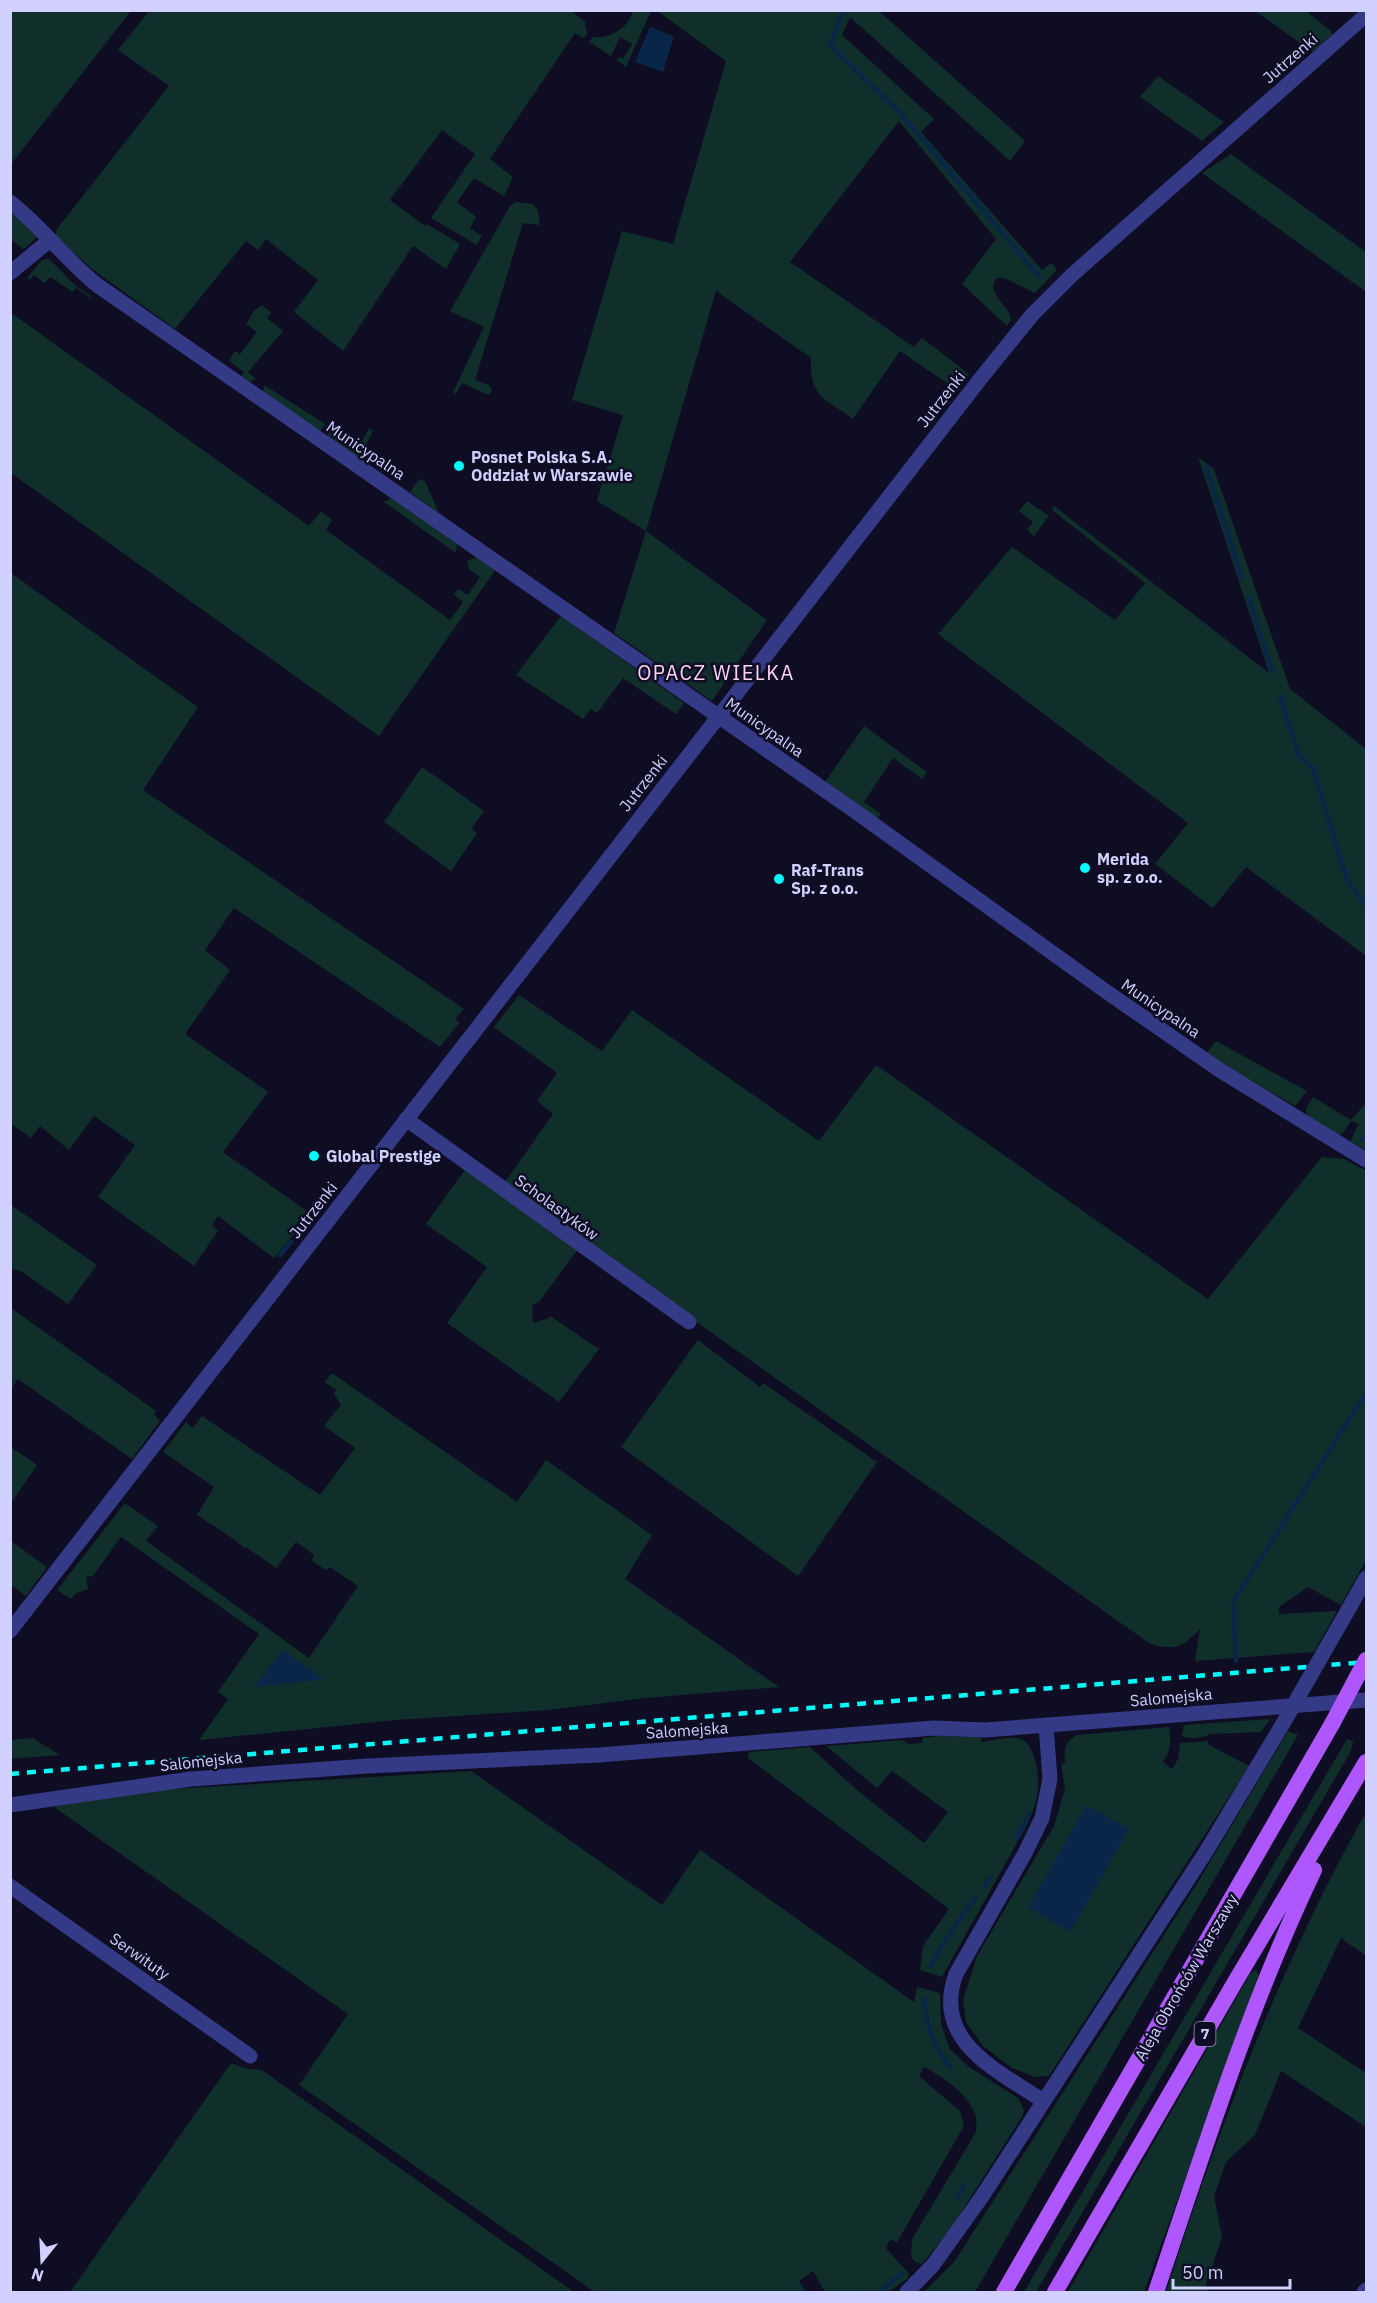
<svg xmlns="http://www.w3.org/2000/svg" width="1377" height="2303" font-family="'IBM Plex Sans',sans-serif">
<rect width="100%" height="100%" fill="#0e0d24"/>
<g fill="#102f2a">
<path d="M 11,10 L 131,11 L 11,164 L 10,11 Z"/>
<path d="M 575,10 L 574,13 L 585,22 L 587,34 L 584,38 L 575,33 L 490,159 L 513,177 L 504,196 L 474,178 L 457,202 L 476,217 L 470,228 L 482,236 L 477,245 L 431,218 L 475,154 L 442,130 L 390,200 L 425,226 L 427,224 L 460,244 L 446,269 L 413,246 L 343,351 L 294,312 L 318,280 L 266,239 L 258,250 L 246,241 L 175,329 L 92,269 L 55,236 L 57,229 L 169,86 L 118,50 L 149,11 Z"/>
<path d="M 633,11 L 651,11 L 626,67 L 617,60 L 619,57 L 623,59 L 632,44 L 620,37 L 611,56 L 589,42 L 593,37 C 611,39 628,28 633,11 Z"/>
<path d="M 657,11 L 879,11 L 1025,141 L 1010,161 L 850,17 L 842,35 L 934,119 L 921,132 L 1042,270 L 1052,263 L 1057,270 L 1035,293 L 1004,278 L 997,278 C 984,294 1010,304 1011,320 L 1007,326 L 962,284 L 996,239 L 899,121 L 790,262 L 914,347 L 922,338 L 969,374 L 957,390 L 900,351 L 853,419 C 825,398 809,397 811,358 L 716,291 L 646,531 L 767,620 L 712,701 L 614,633 L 646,531 L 597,501 L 623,415 L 572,400 L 622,231 L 673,244 L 726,61 Z"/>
<path d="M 1255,11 L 1306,11 L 1331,31 L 1332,35 L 1313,52 Z"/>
<path d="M 1158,76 L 1224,122 L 1202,141 L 1140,97 Z"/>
<path d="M 1231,154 L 1366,252 L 1366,292 L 1202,173 Z"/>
<path d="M 516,202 L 532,204 L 538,210 L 540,225 L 523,223 L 475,380 L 489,385 L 492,390 L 490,394 L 486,394 L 462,383 L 456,394 L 453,392 L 484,327 L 450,311 L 510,206 Z"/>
<path d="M 11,213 L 33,229 L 37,237 L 24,249 L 11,240 Z"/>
<path d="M 49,259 L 76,286 L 91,296 L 91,298 L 76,288 L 73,292 L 50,277 L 44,283 L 34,275 L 30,280 L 27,278 L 42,260 Z"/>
<path d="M 262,305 L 271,312 L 267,318 L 283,331 L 248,372 L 256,379 L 250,382 L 241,376 L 244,372 L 229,361 L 235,351 L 240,354 L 257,332 L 246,324 L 254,311 Z"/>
<path d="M 10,312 L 309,526 L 321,511 L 332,520 L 326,530 L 450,620 L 463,602 L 454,595 L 458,589 L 468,595 L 480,577 L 469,569 L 467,561 L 477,557 L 496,569 L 379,736 L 11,473 Z"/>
<path d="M 264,385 L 325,424 L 320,431 L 263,393 Z"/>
<path d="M 331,428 L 359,447 L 369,428 L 373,430 L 363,452 L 358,457 L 327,437 Z"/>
<path d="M 1198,457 L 1214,469 L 1290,689 L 1366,749 L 1366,956 L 1246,867 L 1213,908 L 1155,864 L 1188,823 L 938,634 L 1012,547 L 1115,620 L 1145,583 L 1052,510 L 1054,506 L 1269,673 Z"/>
<path d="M 419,479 L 425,481 L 439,513 L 410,492 Z"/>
<path d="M 392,498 L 457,544 L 456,553 L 384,502 Z"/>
<path d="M 1027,501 L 1049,516 L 1034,536 L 1027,530 L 1033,522 L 1019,511 Z"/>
<path d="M 11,573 L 198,707 L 143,790 L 464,1009 L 455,1019 L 459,1023 L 440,1047 L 234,908 L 205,950 L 230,970 L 185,1034 L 268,1092 L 223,1152 L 311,1214 L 274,1258 L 218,1216 L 212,1225 L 218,1231 L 194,1266 L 98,1197 L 135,1145 L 94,1116 L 69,1150 L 40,1126 L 31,1138 L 11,1124 Z"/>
<path d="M 561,616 L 684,703 L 676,714 L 623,678 L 597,713 L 591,709 L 583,719 L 516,675 Z"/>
<path d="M 864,726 L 927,772 L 922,779 L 893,758 L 864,802 L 881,814 L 877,819 L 825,782 Z"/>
<path d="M 422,767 L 484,811 L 472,828 L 477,833 L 451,871 L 384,822 Z"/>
<path d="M 519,995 L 602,1051 L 632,1010 L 819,1141 L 876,1065 L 1208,1299 L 1322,1157 L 1344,1159 L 1366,1171 L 1366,1560 L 1341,1605 L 1308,1587 L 1279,1607 L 1279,1614 L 1337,1611 L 1314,1652 L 1195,1661 L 1200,1629 C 1183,1647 1174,1652 1149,1643 L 503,1185 L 553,1114 L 537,1101 L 557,1073 L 494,1027 Z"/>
<path d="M 1216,1041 L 1307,1091 L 1295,1106 L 1205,1055 Z"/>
<path d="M 1313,1097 L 1351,1120 L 1366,1103 L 1366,1150 L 1351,1142 L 1351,1139 L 1359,1124 L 1351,1121 L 1342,1134 L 1338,1135 L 1307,1115 L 1306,1109 Z"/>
<path d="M 466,1168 L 578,1249 L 539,1302 L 532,1305 L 533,1323 L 549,1318 L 550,1316 L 599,1349 L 559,1402 L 447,1323 L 487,1267 L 426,1224 Z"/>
<path d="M 11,1205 L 97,1265 L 68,1304 L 21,1271 L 11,1269 Z"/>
<path d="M 11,1308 L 156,1411 L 154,1415 L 160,1421 L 132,1459 L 18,1379 L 11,1389 Z"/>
<path d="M 698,1340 L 760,1387 L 763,1383 L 877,1462 L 798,1576 L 621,1447 Z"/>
<path d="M 332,1373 L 517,1502 L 546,1460 L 652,1535 L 625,1579 L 779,1687 L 646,1698 L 548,1710 L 396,1720 L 199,1740 L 228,1699 L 218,1692 L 259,1634 L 121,1537 L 93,1576 L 86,1577 L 88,1589 L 75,1594 L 71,1599 L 57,1590 L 125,1503 L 158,1526 L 146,1541 L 309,1658 L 358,1586 L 330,1567 L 326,1570 L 312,1561 L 314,1555 L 296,1542 L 276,1568 L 246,1547 L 244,1548 L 235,1540 L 197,1515 L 214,1487 L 163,1452 L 186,1422 L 193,1428 L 202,1416 L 320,1495 L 355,1448 L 324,1426 L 341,1405 L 334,1394 L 336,1390 L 325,1382 Z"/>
<path d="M 11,1447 L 37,1465 L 11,1503 Z"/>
<path d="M 11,1541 L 47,1567 L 26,1596 L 11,1585 Z"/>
<path d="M 1270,1719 L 1261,1732 L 1210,1734 C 1203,1738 1189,1740 1182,1736 L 1184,1725 Z"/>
<path d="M 1169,1727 C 1171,1740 1171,1751 1163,1762 L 1172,1769 L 1178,1759 L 1180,1743 L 1208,1741 L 1209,1745 L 1249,1766 L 1049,2076 L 1035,2077 L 1012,2068 L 983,2046 L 966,2022 L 963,2000 L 977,1956 L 1054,1826 L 1065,1789 L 1061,1764 L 1065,1763 C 1064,1749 1064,1742 1077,1735 Z"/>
<path d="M 1288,1731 L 1298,1735 L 975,2292 L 924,2292 L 954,2262 L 1198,1882 Z"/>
<path d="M 939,1736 L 981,1737 L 981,1742 C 992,1741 1009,1736 1020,1739 C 1037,1744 1040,1781 1037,1796 C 1036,1805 1031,1814 1028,1823 L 942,1977 L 920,1970 L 923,1946 L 949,1909 L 748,1758 L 749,1752 L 810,1747 L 858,1791 L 924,1843 L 948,1812 L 892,1771 L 877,1788 L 826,1746 L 902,1740 L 909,1744 L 922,1743 L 923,1738 Z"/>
<path d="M 32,1738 L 60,1755 L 11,1759 L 11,1740 Z"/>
<path d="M 1347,1739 L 1353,1741 L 1351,1751 L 1036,2292 L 1024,2292 Z"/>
<path d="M 471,1771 L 662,1905 L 700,1850 L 914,2002 L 917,1987 L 940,1993 L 941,2024 L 950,2049 L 969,2067 L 1018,2098 L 1024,2110 L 1022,2117 L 951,2228 L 922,2264 L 916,2262 L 911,2257 L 912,2239 L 976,2132 C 976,2127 977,2121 976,2117 C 971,2096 942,2076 924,2067 L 919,2076 L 960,2111 L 964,2126 L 897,2242 L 890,2239 L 886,2248 L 909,2274 L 907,2279 L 888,2292 L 825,2292 L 813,2271 L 799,2281 L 806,2292 L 595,2292 L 299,2085 L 348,2014 L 54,1807 L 74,1800 L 140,1791 Z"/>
<path d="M 1366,1812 L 1366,1956 L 1341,1938 L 1298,2028 L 1366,2073 L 1366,2127 L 1281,2071 L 1255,2135 L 1226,2162 L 1214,2196 L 1222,2237 L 1205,2288 L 1211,2292 L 1166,2292 C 1219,2127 1281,1963 1366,1812 Z"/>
<path d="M 1256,1970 L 1259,1976 L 1144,2292 L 1068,2292 L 1250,1974 Z"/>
<path d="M 231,2063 L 248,2069 L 262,2070 L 574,2292 L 70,2292 Z"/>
</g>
<g fill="#092648">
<path d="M 650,27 L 674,36 L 663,72 L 635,62 Z"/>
<path d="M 282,1650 L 284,1651 L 324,1679 L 257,1687 L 255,1686 Z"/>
<path d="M 1086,1805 L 1129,1829 L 1071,1932 L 1028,1908 Z"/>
</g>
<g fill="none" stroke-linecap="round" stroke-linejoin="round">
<g stroke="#092648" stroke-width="4.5">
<path d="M 844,10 L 830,45 L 900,113 L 1040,277"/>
<path d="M 1206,467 L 1242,578"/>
<path d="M 1249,598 L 1272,671"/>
<path d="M 1280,697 L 1299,756 L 1313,769 L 1347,880 L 1366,906"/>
<path d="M 1362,1139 L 1366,1141"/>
<path d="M 301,1230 L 311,1217"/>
<path d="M 280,1255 L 291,1242"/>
<path d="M 1236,1661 L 1233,1602 L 1366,1393"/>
<path d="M 1016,1839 L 1029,1814"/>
<path d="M 984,1886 L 990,1878"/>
<path d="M 931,1966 L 944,1942 L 975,1898"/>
<path d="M 924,1999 C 928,2031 931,2043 951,2068"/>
<path d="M 958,2197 L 964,2186"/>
<path d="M 880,2292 L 902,2273"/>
</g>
<g stroke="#353a86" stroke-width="15">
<path d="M 10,202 C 42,227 65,259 97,285 L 852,809 L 1104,990 L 1221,1071 L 1366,1160"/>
<path d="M 10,273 L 50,240"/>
<path d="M 406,1119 L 689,1322"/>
<path d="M 1348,1610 L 1366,1578"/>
<path d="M 10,1631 L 981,378 L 1032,315 L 1072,275 L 1366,15"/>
<path d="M 10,1805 L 191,1779 L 367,1766 L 599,1755 L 934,1728 L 985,1730 L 1366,1700"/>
<path d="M 10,1886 L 250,2056"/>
<path d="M 1043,2101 C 997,2070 931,2041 956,1974 L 1025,1853 L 1042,1818 L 1050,1779 L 1046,1725"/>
<path d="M 907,2292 L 933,2265 L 981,2198 L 1207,1850 L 1281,1727"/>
<path d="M 1364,2292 L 1366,2290"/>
</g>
<g stroke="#af57ff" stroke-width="16">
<path d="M 1004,2292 L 1332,1724"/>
<path d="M 1055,2292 L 1235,1982 L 1366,1762"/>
<path d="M 1156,2292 C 1204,2150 1249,2006 1314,1870"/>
</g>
<path stroke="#00fbfb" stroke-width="4.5" stroke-dasharray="9 8" stroke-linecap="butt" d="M 10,1774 L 1366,1662"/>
<path stroke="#353a86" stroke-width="15" d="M 1281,1727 L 1348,1610"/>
<path stroke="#af57ff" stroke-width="16" d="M 1332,1724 L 1366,1660"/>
</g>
<g fill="#00fbfb" stroke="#0e0d24" stroke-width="2">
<circle cx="459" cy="466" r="6"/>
<circle cx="1085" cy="868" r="6"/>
<circle cx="779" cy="879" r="6"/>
<circle cx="314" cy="1156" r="6"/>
</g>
<g text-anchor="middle" stroke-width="5" stroke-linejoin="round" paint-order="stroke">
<rect fill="#0e0d24" stroke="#9696bd" stroke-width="1.5" x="1194.5" y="2022" width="21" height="24" rx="4.5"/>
<g font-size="15" font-weight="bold" fill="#d1d0ff">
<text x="1205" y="2039">7</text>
</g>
<g font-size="16" fill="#d1d0ff" stroke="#0e0d24">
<text transform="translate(1290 58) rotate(-41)" y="6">Jutrzenki</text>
<text transform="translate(941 399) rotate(-52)" y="6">Jutrzenki</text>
<text transform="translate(366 450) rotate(34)" y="6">Municypalna</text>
<text transform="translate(765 727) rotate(35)" y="6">Municypalna</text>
<text transform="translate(643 783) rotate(-52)" y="6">Jutrzenki</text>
<text transform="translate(1161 1008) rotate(34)" y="6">Municypalna</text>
<text transform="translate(557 1207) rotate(36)" y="6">Scholastyków</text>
<text transform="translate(313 1210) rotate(-52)" y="6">Jutrzenki</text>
<text transform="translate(1171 1697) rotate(-5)" y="6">Salomejska</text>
<text transform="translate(687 1730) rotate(-4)" y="6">Salomejska</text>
<text transform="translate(201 1761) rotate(-6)" y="6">Salomejska</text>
<text transform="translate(140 1956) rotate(35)" y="6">Serwituty</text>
<text transform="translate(1186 1977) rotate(-60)" y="6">Aleja Obrońców Warszawy</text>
</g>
<g font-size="16" font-weight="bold" fill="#d1d0ff" stroke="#0e0d24" text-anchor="start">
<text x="471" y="463">Posnet Polska S.A.<tspan x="471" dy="18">Oddział w Warszawie</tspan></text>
<text x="1097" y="865">Merida<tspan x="1097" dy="18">sp. z o.o.</tspan></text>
<text x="791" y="876">Raf-Trans<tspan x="791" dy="18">Sp. z o.o.</tspan></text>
<text x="326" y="1162">Global Prestige</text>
</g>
<g font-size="20" letter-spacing="1.5" fill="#ffd2f3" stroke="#0e0d24">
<text x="716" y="680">OPACZ WIELKA</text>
</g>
</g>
<rect width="1377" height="2303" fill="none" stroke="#d1d0ff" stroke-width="24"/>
<g transform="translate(42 2261) rotate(198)" stroke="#0e0d24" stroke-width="4.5" paint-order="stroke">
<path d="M0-4.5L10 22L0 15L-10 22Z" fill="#d1d0ff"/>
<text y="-9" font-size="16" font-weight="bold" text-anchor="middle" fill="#d1d0ff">N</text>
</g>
<path d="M1173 2279v9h117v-9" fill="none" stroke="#d1d0ff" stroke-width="3"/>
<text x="1182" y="2279" font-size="18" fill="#d1d0ff" stroke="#0e0d24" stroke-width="4.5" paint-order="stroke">50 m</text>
</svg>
